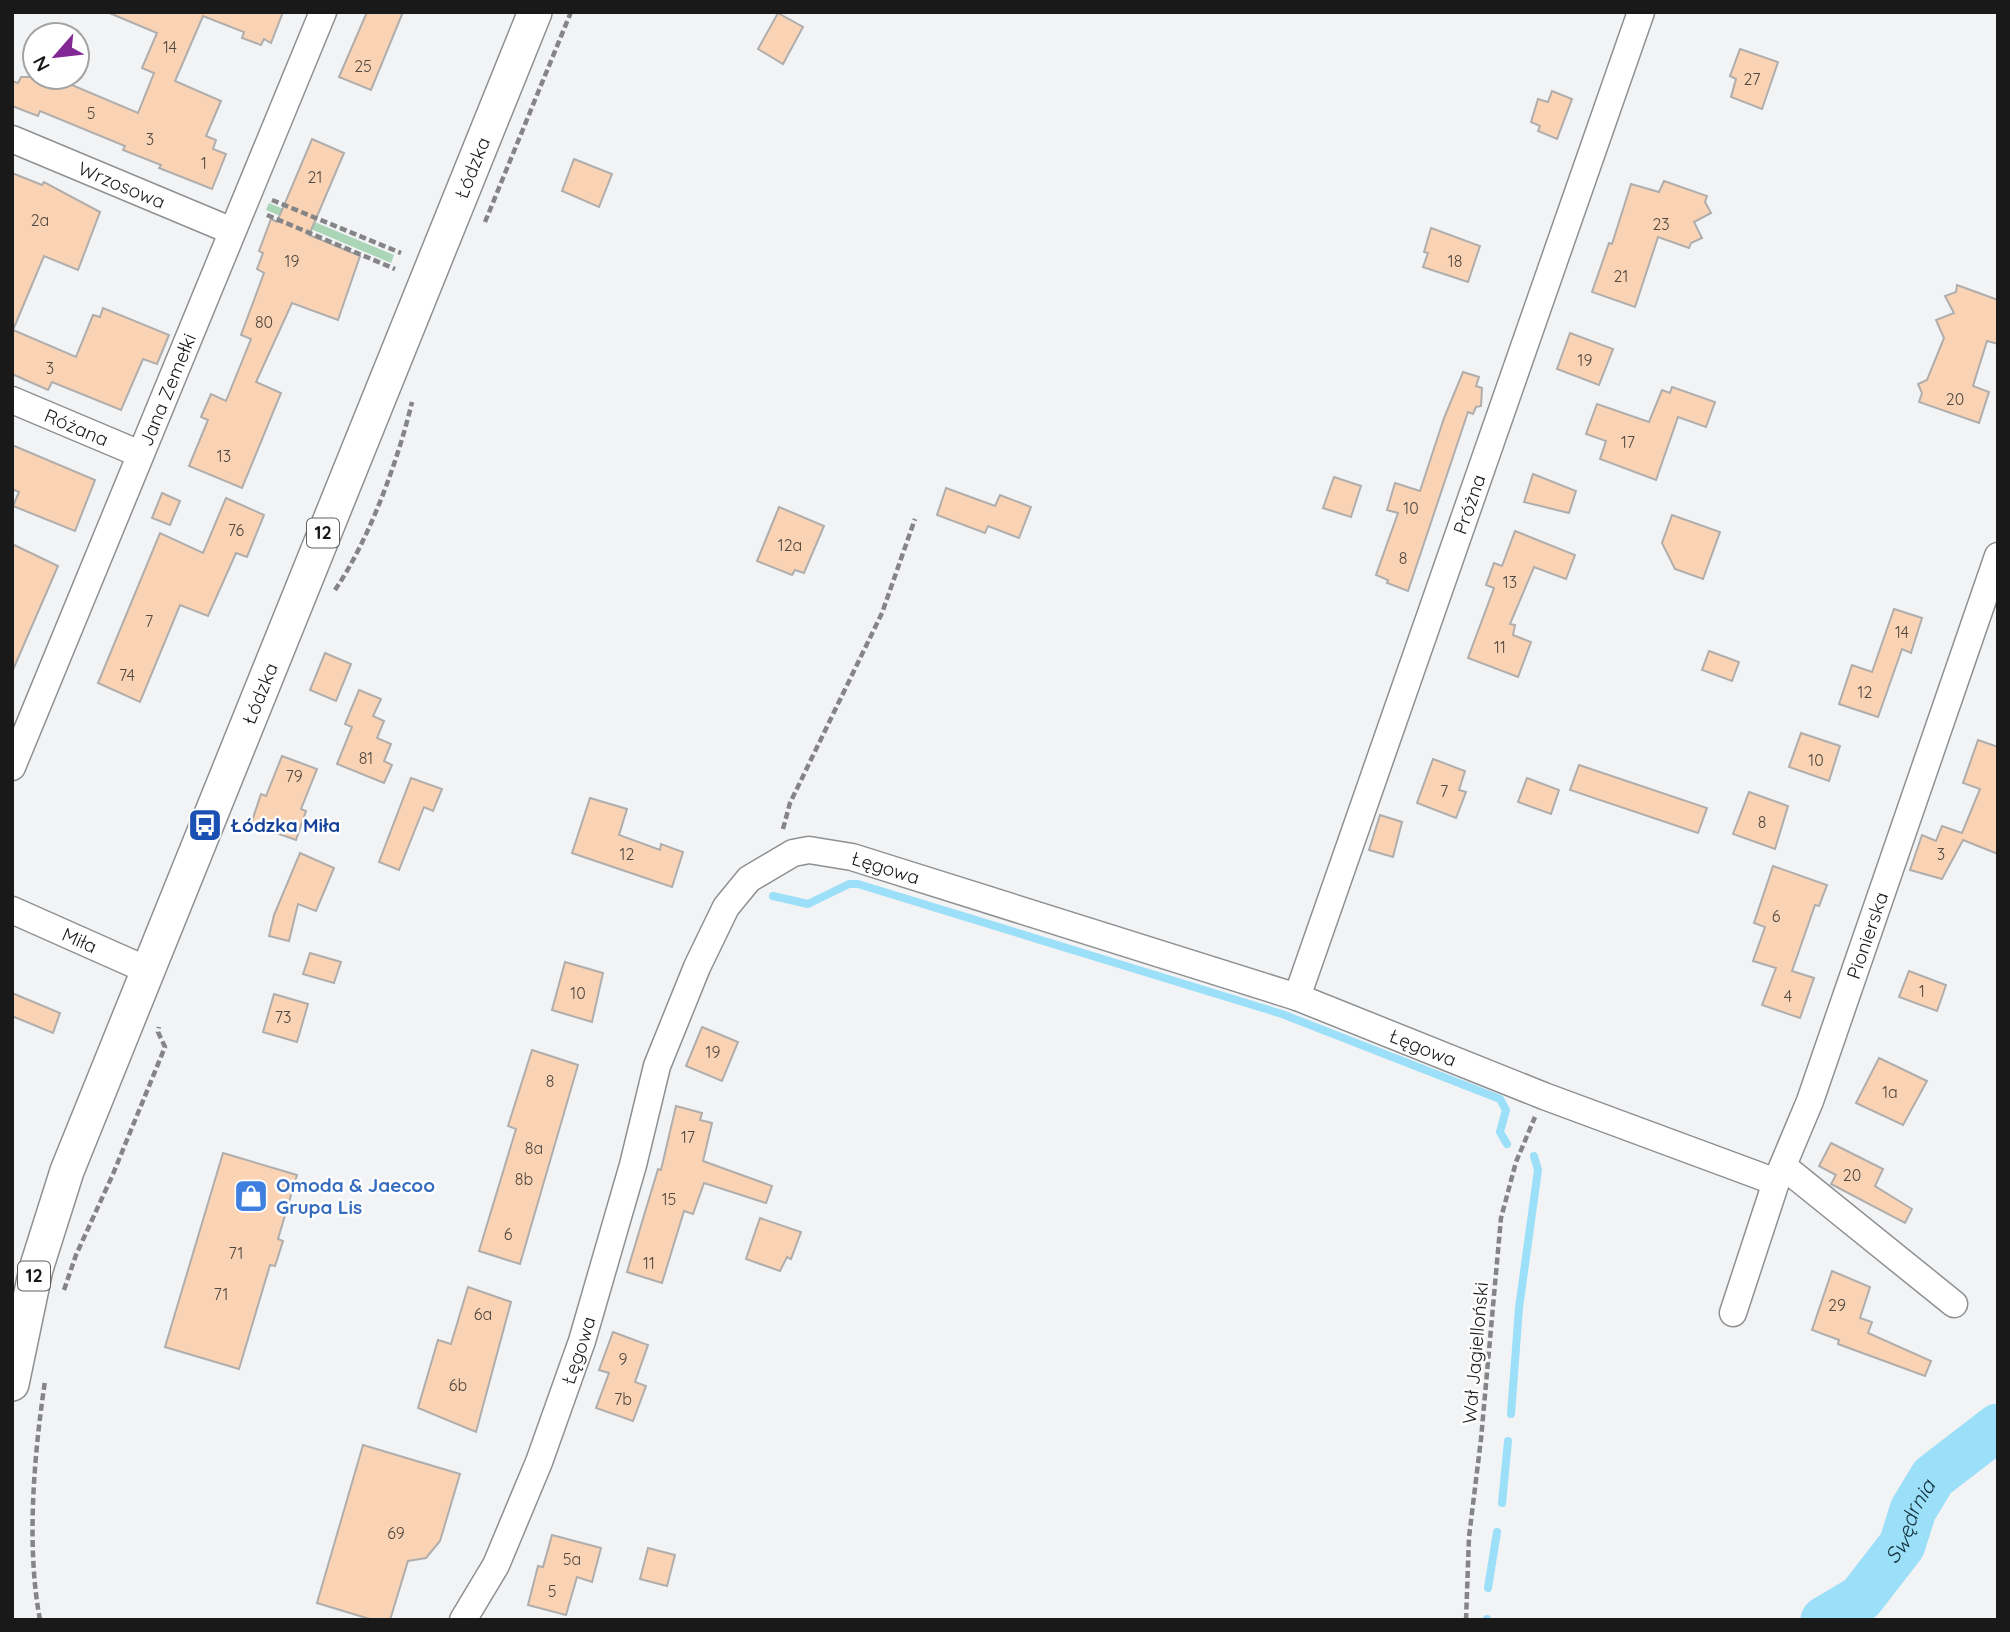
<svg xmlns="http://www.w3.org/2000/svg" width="2010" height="1632" font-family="Quicksand,sans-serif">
<rect width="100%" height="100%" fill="#f2f3f5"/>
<path fill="#aad5b6" d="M 269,203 L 394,255 L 391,263 L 266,210 Z"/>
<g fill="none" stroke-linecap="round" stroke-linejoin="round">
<g stroke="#9cdff8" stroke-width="8">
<path d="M 773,896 L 808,904 L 849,884 L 858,884 L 1282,1014 L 1500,1099 L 1506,1110 L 1500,1132 L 1507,1144"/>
<path d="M 1511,1414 L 1519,1308 L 1538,1170 L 1534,1156"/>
<path d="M 1502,1503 L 1508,1441"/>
<path d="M 1488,1588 L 1497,1532"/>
<path d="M 1487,1620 L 1487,1619"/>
</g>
<path stroke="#9cdff8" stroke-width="47" id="s1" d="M 1824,1620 L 1861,1598 L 1902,1545 L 1913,1510 L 1933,1477 L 1998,1427"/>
</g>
<g fill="#fad3b4" stroke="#b0aead" stroke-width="2">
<path d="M 107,12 L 283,12 L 271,43 L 264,39 L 261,45 L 242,38 L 244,32 L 203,16 L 175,81 L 221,101 L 206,136 L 216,140 L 213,149 L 226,154 L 212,189 L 159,168 L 161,165 L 123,150 L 125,146 L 40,111 L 38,116 L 12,106 L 12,81 L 18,83 L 21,77 L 69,77 L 67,83 L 138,113 L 154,73 L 142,68 L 157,33 Z"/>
<path d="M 367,12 L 403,12 L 371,90 L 339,77 Z"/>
<path d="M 778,13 L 803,27 L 783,64 L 758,49 Z"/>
<path d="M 1740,49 L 1778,62 L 1762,109 L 1731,97 L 1736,79 L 1730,76 Z"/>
<path d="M 1552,91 L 1572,99 L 1557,139 L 1538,131 L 1540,126 L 1531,122 L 1538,99 L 1548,102 Z"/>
<path d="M 312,139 L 344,153 L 309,235 L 360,256 L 338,320 L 292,303 L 256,382 L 281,393 L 242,488 L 189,466 L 208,420 L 201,417 L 211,394 L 226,401 L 251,339 L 241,335 L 264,273 L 257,269 L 263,253 L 259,251 L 271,219 L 277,222 Z"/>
<path d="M 574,159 L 612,174 L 599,207 L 562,191 Z"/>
<path d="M 12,173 L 42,185 L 44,182 L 100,212 L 78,270 L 44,256 L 13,330 L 76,357 L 93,315 L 100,317 L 103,308 L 169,335 L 157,364 L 143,359 L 121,410 L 52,382 L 48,390 L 12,374 Z"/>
<path d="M 1664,181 L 1707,196 L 1705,202 L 1711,213 L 1694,222 L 1702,238 L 1691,243 L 1689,248 L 1658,237 L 1635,307 L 1592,292 L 1609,243 L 1612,244 L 1631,184 L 1659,192 Z"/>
<path d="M 1431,228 L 1480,246 L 1468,282 L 1423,267 L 1428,253 L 1424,252 Z"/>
<path d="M 1957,285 L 1998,300 L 1998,344 L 1987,341 L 1973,386 L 1989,392 L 1979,423 L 1919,402 L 1922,393 L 1918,384 L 1927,380 L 1944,338 L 1936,320 L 1954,313 L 1945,296 L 1956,292 Z"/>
<path d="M 1570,333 L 1613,349 L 1599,385 L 1557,369 Z"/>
<path d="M 1463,372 L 1479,377 L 1476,386 L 1482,388 L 1481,406 L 1476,407 L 1473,414 L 1468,412 L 1408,591 L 1387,583 L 1388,580 L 1376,575 L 1398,513 L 1387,510 L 1395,483 L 1420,491 L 1444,418 Z"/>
<path d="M 1672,387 L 1715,402 L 1706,427 L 1678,417 L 1656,480 L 1600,459 L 1606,441 L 1586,434 L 1597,404 L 1649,422 L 1662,390 L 1670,393 Z"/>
<path d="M 12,445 L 95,480 L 75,531 L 13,506 L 19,492 L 12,489 Z"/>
<path d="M 1533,474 L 1576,491 L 1569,513 L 1524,502 Z"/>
<path d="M 1334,477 L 1361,486 L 1351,517 L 1323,508 Z"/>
<path d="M 946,488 L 995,506 L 1000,495 L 1031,507 L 1019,538 L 988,526 L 985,533 L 937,515 Z"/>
<path d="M 162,493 L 180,501 L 170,525 L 152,518 Z"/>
<path d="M 226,498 L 264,515 L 247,557 L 236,553 L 208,616 L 180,605 L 140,702 L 98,683 L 160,533 L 203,553 Z"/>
<path d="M 779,507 L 824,526 L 804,573 L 795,570 L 792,575 L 757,561 Z"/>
<path d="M 1672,515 L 1720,532 L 1703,579 L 1675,569 L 1662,543 Z"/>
<path d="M 1515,531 L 1575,555 L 1566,579 L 1534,567 L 1510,624 L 1515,625 L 1513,635 L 1531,642 L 1518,677 L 1468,658 L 1494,588 L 1486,585 L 1494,563 L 1502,566 Z"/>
<path d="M 12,544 L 58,566 L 12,672 Z"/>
<path d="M 1894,609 L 1922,618 L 1911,653 L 1902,649 L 1878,717 L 1839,704 L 1852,665 L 1872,672 Z"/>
<path d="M 1709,651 L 1739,662 L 1732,681 L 1702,670 Z"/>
<path d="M 325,653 L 351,664 L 336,701 L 310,690 Z"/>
<path d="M 359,690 L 381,699 L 373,716 L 384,721 L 377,738 L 391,744 L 384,761 L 392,765 L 384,783 L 337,764 L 352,727 L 345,724 Z"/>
<path d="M 1801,733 L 1840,746 L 1829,781 L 1789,767 Z"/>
<path d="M 1978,740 L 1998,747 L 1998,854 L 1963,840 L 1942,879 L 1910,870 L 1922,835 L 1936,841 L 1942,826 L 1962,833 L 1980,789 L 1963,783 Z"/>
<path d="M 282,756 L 317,769 L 301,809 L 306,811 L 296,840 L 251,824 L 261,794 L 266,796 Z"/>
<path d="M 1433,759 L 1465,771 L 1459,790 L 1466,792 L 1456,818 L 1417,803 Z"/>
<path d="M 1579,765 L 1707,808 L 1698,833 L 1570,790 Z"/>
<path d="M 411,778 L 442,789 L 433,811 L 424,807 L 399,870 L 379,862 Z"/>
<path d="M 1527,778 L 1559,790 L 1551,814 L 1518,802 Z"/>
<path d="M 1749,792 L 1788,806 L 1775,849 L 1733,834 Z"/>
<path d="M 590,798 L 627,809 L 619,835 L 660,850 L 661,844 L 683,852 L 672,887 L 572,853 Z"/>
<path d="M 1380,815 L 1402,822 L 1393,857 L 1369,850 Z"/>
<path d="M 300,853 L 334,868 L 316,911 L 298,904 L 289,941 L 269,936 L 274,915 Z"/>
<path d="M 1773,866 L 1827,885 L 1819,906 L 1815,905 L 1792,971 L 1814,978 L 1800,1018 L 1762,1005 L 1776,968 L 1753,961 L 1765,927 L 1754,923 Z"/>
<path d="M 310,953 L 341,962 L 334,983 L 303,974 Z"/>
<path d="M 565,962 L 603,973 L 592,1022 L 552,1010 Z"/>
<path d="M 1909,971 L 1946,985 L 1937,1011 L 1899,997 Z"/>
<path d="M 12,993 L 60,1013 L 53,1033 L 12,1016 Z"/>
<path d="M 274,994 L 308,1004 L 297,1042 L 263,1032 Z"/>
<path d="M 702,1027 L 738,1042 L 722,1081 L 686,1066 Z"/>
<path d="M 532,1050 L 578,1065 L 520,1264 L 479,1251 L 516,1129 L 508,1126 Z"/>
<path d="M 1879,1058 L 1927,1081 L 1903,1125 L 1856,1103 Z"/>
<path d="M 676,1106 L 702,1113 L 700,1120 L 712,1123 L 703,1161 L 772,1186 L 766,1203 L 704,1183 L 693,1214 L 684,1211 L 662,1283 L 627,1272 L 658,1169 L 661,1170 Z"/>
<path d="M 1831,1143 L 1883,1169 L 1875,1186 L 1912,1209 L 1905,1223 L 1831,1184 L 1836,1175 L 1819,1166 Z"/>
<path d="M 223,1153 L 297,1175 L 278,1239 L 283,1241 L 275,1266 L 270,1265 L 239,1369 L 165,1347 Z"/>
<path d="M 760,1218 L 801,1232 L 791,1259 L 787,1257 L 780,1271 L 746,1259 Z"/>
<path d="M 1832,1271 L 1870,1287 L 1860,1318 L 1872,1322 L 1868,1333 L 1931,1361 L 1925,1376 L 1838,1344 L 1839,1340 L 1812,1330 Z"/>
<path d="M 468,1287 L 511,1302 L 476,1432 L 418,1408 L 438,1340 L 451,1344 Z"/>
<path d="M 613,1332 L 648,1345 L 635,1382 L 646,1386 L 633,1421 L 596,1408 L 609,1373 L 599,1370 Z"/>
<path d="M 363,1445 L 460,1474 L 440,1541 L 426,1558 L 408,1561 L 390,1620 L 373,1620 L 317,1603 Z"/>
<path d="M 552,1535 L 601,1548 L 592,1582 L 577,1577 L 566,1615 L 528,1605 L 538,1566 L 543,1567 Z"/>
<path d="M 648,1548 L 675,1555 L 667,1586 L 640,1579 Z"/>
</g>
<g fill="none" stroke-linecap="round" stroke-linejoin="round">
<g stroke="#8f9092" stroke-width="29">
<g id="minor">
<path id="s2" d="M 12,139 L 232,231"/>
<path id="s3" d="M 12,400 L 140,454"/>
<path id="s4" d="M 12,767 L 323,12"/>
<path id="s5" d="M 12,910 L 147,970"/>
<path id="s6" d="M 1297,997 L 1641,12"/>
<path d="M 1783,1166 L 1954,1304"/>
<path id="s7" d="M 1733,1313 L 1776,1182 L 1810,1101 L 1998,556"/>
<path id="s8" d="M 463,1620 L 496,1565 L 539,1462 L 582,1341 L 633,1165 L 657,1066 L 697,967 L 726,907 L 749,879 L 793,853 L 809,850 L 852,857 L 1297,997 L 1544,1096 L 1776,1182"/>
</g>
</g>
<g stroke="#8f9092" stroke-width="36">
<g id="major">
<path id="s9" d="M 12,1384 L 36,1269 L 67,1171 L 535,12"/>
</g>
</g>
<g stroke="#858587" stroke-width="4.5" stroke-dasharray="7 3.5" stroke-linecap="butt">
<path d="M 272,200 L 401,253"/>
<path d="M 267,215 L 395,269"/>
<path d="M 485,222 L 571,12"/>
<path d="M 335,590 C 369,540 398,461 412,402"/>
<path d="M 783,829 L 790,803 L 882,613 L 915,519"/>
<path d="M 64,1290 L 76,1255 L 113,1174 L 165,1047 L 158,1032 L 159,1027"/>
<path d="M 40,1620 C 26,1546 34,1455 45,1381"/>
<path d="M 1466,1620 L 1469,1537 L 1481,1439 L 1501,1218 L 1516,1162 L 1535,1117"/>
</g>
<use href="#minor" stroke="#fff" stroke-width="26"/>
<use href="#major" stroke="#fff" stroke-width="33"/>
</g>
<defs>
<g id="bus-square" transform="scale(1.75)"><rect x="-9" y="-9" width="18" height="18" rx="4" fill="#1a4fb4" stroke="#fff"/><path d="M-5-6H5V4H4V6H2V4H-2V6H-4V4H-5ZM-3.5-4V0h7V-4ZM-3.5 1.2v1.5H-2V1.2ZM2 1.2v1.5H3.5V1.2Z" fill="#fff"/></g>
<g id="shop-square" transform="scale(1.75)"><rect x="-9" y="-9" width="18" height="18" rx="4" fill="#3f7fe0" stroke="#fff"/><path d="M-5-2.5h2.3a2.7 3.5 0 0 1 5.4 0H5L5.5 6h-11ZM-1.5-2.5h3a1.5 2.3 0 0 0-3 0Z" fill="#fff"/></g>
</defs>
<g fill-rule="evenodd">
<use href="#bus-square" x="205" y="825"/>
<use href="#shop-square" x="251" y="1196"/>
</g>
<g text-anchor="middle" stroke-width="5" stroke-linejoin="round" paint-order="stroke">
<g font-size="16" fill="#514840">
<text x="170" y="53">14</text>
<text x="363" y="72">25</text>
<text x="1752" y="85">27</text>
<text x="91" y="119">5</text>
<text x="150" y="145">3</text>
<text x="204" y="169">1</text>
<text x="315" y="183">21</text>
<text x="40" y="226">2a</text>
<text x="1661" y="230">23</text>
<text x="292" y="267">19</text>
<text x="1455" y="267">18</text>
<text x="1621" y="282">21</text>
<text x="264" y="328">80</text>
<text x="1585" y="366">19</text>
<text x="50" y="374">3</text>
<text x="1955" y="405">20</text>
<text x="1628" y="448">17</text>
<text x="224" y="462">13</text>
<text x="1411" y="514">10</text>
<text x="236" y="536">76</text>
<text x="790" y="551">12a</text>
<text x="1403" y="564">8</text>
<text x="1510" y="588">13</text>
<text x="149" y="627">7</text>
<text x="1902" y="638">14</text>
<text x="1500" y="653">11</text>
<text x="127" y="681">74</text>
<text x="1865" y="698">12</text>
<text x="366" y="764">81</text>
<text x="1816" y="766">10</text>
<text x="294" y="782">79</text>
<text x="1444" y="797">7</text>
<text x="1762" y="828">8</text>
<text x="627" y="860">12</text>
<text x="1941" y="860">3</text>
<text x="1776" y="922">6</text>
<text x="1922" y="997">1</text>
<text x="578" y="999">10</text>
<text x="1788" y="1002">4</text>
<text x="283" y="1023">73</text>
<text x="713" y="1058">19</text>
<text x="550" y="1087">8</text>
<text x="1890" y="1098">1a</text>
<text x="688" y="1143">17</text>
<text x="534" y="1154">8a</text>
<text x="1852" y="1181">20</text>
<text x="524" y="1185">8b</text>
<text x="669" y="1205">15</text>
<text x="508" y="1240">6</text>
<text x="236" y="1259">71</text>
<text x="649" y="1269">11</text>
<text x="221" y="1300">71</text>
<text x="1837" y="1311">29</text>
<text x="483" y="1320">6a</text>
<text x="623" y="1365">9</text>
<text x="458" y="1391">6b</text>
<text x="623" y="1405">7b</text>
<text x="396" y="1539">69</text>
<text x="572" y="1565">5a</text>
<text x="552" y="1597">5</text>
</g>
<g fill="#fff" stroke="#5e5e5f" stroke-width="2">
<rect x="307" y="518.5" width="32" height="29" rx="5"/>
<rect x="18" y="1261.5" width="32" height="29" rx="5"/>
</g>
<g font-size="18" font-weight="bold" fill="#19191a">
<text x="323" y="539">12</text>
<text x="34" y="1282">12</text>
</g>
<g font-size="19" fill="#19191a" stroke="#fff">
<text dy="7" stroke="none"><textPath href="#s9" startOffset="1302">Łódzka</textPath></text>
<text dy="7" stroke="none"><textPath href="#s2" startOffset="119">Wrzosowa</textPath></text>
<text dy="7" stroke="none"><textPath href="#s4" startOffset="408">Jana Zemełki</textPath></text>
<text dy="7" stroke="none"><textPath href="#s3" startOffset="70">Różana</textPath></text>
<text dy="7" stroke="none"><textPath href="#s6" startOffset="522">Próżna</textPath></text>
<text dy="7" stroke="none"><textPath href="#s9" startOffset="735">Łódzka</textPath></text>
<text dy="7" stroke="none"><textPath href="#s8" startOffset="945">Łęgowa</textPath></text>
<text dy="7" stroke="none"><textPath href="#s7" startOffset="401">Pionierska</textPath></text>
<text dy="7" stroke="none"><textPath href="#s5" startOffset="74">Miła</textPath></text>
<text dy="7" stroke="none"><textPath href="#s8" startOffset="1512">Łęgowa</textPath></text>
<text dy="7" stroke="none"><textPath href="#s8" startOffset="294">Łęgowa</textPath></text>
<text transform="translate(1475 1353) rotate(-85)" y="7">Wał Jagielloński</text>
</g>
<g font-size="19" font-weight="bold" fill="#164399" stroke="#fff" text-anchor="start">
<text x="230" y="832">Łódzka Miła</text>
</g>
<g font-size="19" font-weight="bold" fill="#366cbe" stroke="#fff" text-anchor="start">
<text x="276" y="1192">Omoda &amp; Jaecoo<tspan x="276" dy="22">Grupa Lis</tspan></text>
</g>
<g font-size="21" font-style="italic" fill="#11313c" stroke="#fff">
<text dy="7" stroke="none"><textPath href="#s1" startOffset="135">Swędrnia</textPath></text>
</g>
</g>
<rect width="2010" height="1632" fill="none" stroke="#19191a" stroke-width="28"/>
<g transform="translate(56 56) rotate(242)"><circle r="33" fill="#ffffff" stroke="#a3a3a3" stroke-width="2"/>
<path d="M0-5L12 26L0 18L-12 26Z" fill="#832995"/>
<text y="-10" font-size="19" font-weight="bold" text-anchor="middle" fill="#19191a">N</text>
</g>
</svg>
